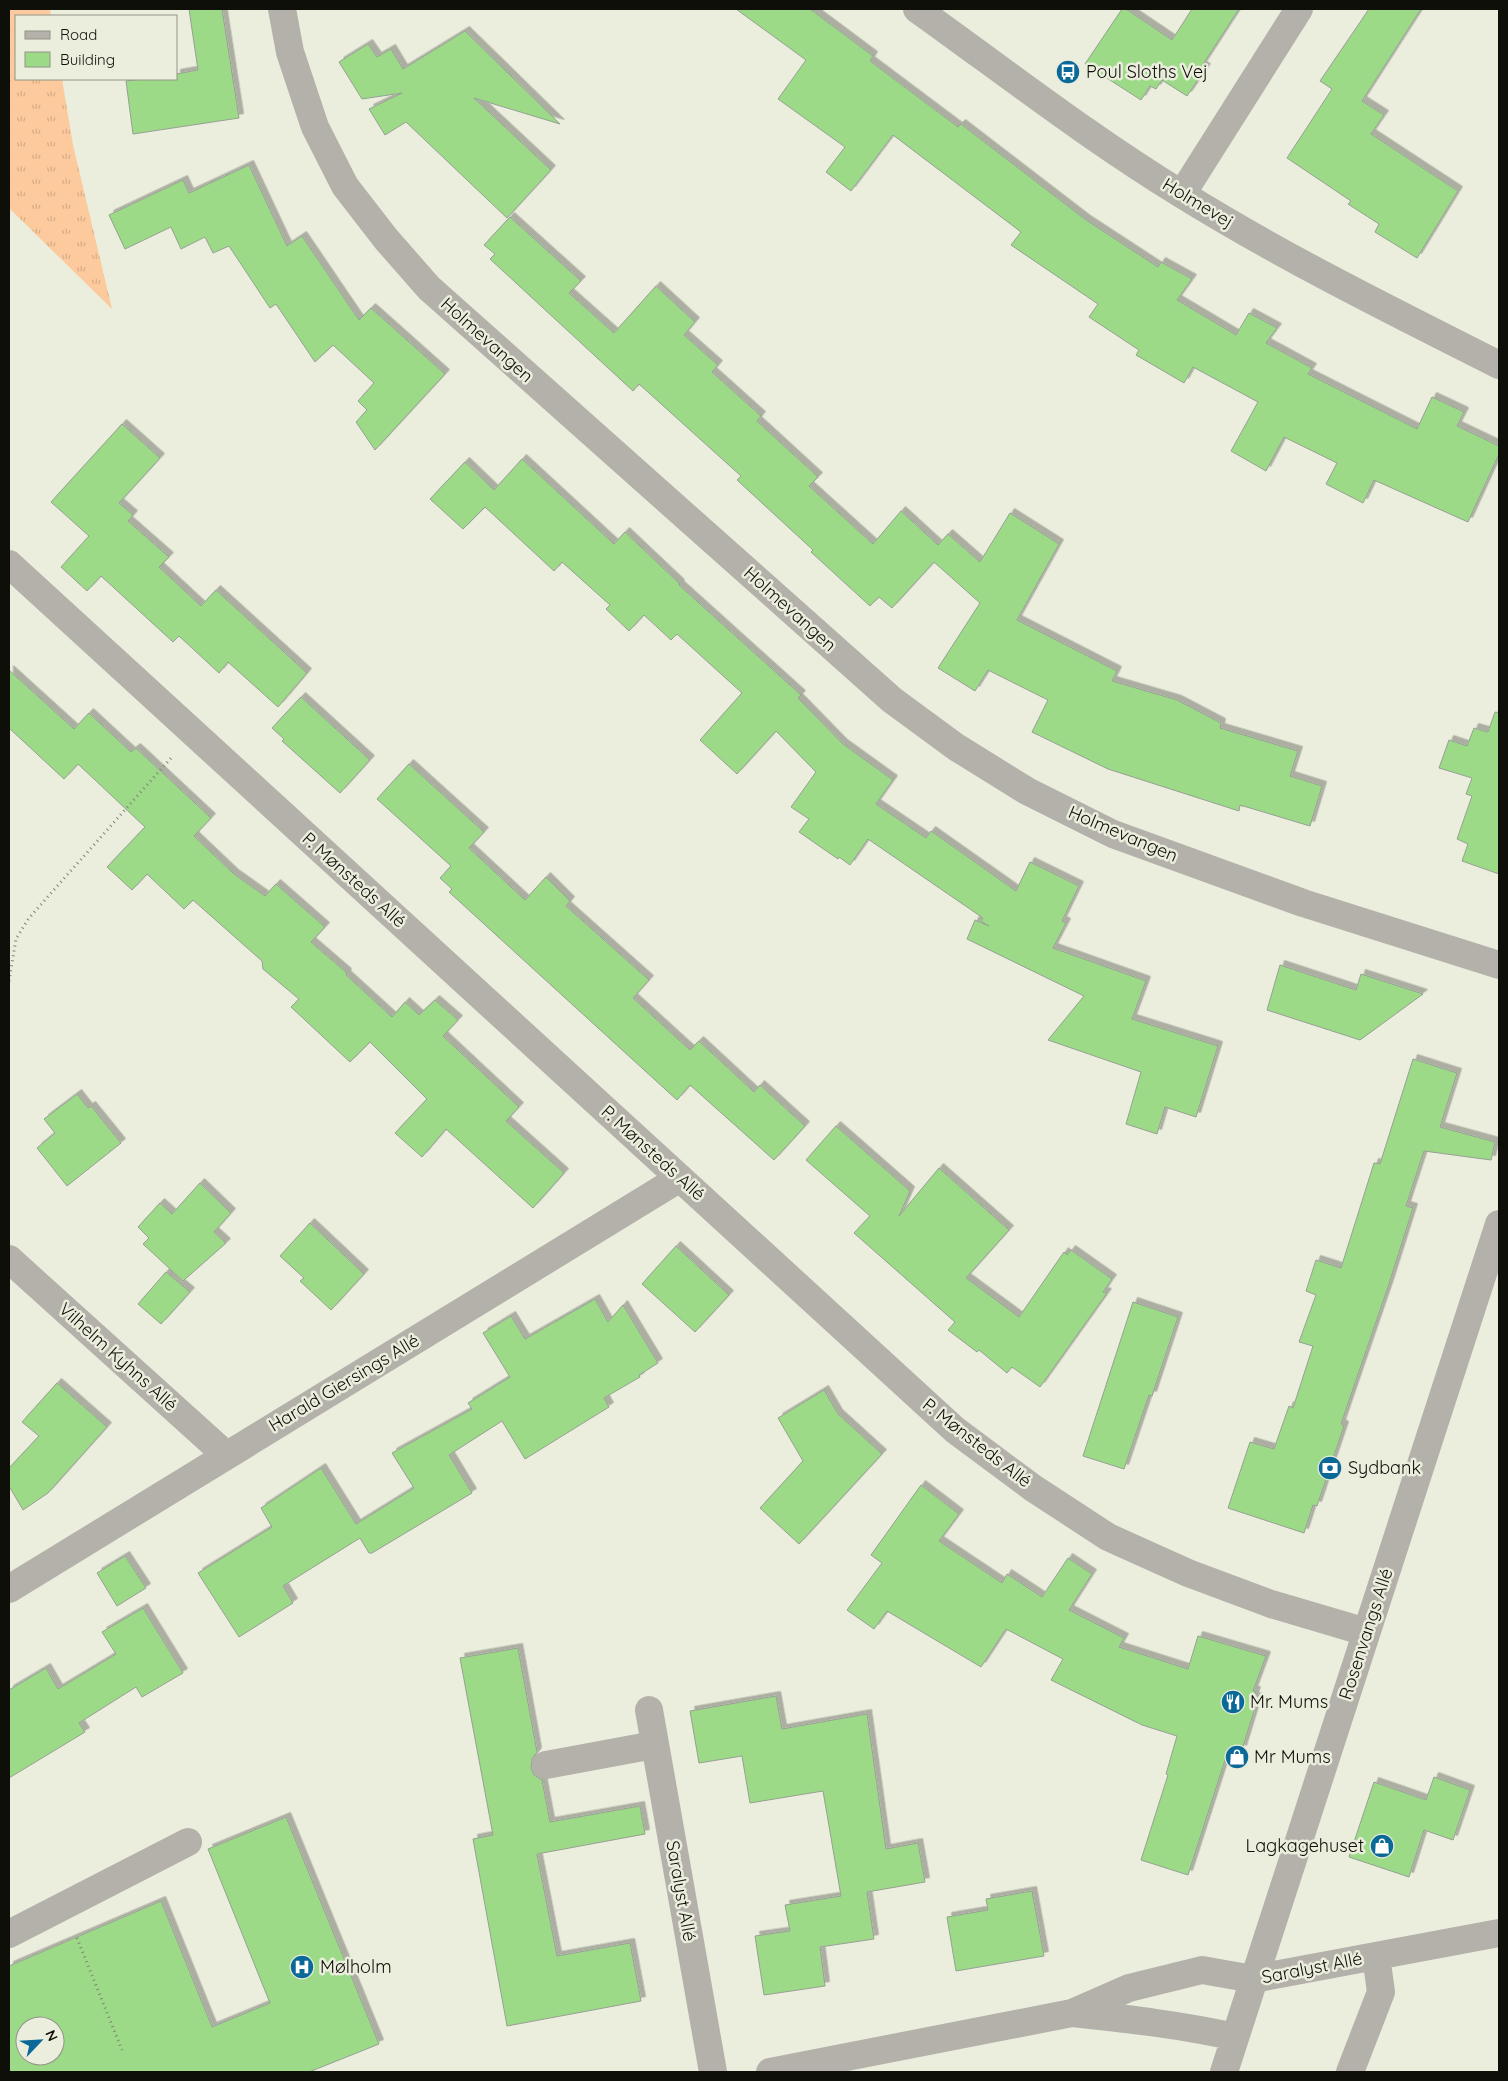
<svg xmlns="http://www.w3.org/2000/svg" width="1508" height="2081" viewBox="0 0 1508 2081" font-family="Quicksand,sans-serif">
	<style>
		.grass { fill: url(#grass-tufts) }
		.building { fill: #9cda88; stroke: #96a093; fill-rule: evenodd; filter: url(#shadow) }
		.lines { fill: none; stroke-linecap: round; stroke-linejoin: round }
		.path { stroke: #828478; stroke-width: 3; stroke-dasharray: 1 4; stroke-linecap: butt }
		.minor { stroke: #b3b1aa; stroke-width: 28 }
		.labels { text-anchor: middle; stroke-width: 5; stroke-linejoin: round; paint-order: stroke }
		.poi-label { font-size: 18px; fill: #0e0f09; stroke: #ebeddd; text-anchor: start }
		.street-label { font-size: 18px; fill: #0e0f09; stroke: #ebeddd }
	</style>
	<defs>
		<pattern id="grass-tufts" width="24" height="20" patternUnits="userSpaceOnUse" patternTransform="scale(1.25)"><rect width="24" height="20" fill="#fcca9d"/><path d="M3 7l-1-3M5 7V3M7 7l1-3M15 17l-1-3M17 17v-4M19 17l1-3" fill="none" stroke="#d7ac86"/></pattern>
		<filter id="shadow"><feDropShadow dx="4.5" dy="-4.5" stdDeviation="0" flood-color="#0004"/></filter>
	</defs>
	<rect width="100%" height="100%" fill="#ebeddd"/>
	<!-- grass -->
	<path class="grass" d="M 9,9 L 50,9 L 51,16 L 16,16 L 16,79 L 62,79 L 73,145 L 112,309 L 9,208 Z"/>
	<!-- building -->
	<path class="building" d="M 189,9 L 222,9 L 239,118 L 133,134 L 126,81 L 142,79 L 176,79 L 176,74 L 198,70 Z
		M 736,9 L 810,9 L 873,56 L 870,61 L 958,127 L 961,124 L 1086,220 L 1158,267 L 1161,262 L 1192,279 L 1177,300 L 1236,335 L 1249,313 L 1277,328 L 1266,343 L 1312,368 L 1308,374 L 1417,429 L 1432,397 L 1464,412 L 1457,426 L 1499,446 L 1499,454 L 1468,522 L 1374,480 L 1363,503 L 1326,484 L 1337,463 L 1284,437 L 1266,471 L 1231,451 L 1258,402 L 1193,367 L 1184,383 L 1136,355 L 1139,350 L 1089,317 L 1098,304 L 1011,245 L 1021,232 L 893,135 L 851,191 L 826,172 L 845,147 L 778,99 L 806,60 Z
		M 1122,9 L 1126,9 L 1172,40 L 1192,9 L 1239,9 L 1202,66 L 1206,68 L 1187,96 L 1162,80 L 1156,89 L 1150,86 L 1141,100 L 1085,64 Z
		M 1369,9 L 1421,9 L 1362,101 L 1384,115 L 1371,134 L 1458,191 L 1417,258 L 1375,232 L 1379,224 L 1348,204 L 1351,201 L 1287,158 L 1332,89 L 1320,81 Z
		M 465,31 L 560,124 L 474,98 L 551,170 L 507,218 L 406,122 L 385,135 L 369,109 L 402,93 L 362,99 L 339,62 L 368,44 L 377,57 L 391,49 L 403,69 Z
		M 249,165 L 287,246 L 302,236 L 359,320 L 371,308 L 445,374 L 375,450 L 356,422 L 367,410 L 358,401 L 374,383 L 333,345 L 315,362 L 276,304 L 270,308 L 229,246 L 213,253 L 205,237 L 181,249 L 171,227 L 125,249 L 109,215 L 183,180 L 189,193 Z
		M 510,217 L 581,281 L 569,293 L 614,333 L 656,286 L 695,322 L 684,335 L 718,365 L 712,372 L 761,416 L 757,421 L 818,477 L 809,486 L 873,544 L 901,511 L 938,545 L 948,534 L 980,562 L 1010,513 L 1059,544 L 1017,620 L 1117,671 L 1112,681 L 1177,700 L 1221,723 L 1220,728 L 1298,751 L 1290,776 L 1322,786 L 1310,826 L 1240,805 L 1239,811 L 1108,769 L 1032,732 L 1048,700 L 988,670 L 975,691 L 938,668 L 980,603 L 934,562 L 892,608 L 879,597 L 870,606 L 811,552 L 813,550 L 737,480 L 741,476 L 639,384 L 633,391 L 490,259 L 495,254 L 484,245 Z
		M 122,424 L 160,458 L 119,503 L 133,515 L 128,521 L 169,557 L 159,567 L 201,606 L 216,590 L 307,673 L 278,707 L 228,662 L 219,673 L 179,636 L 173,642 L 101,576 L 87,591 L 61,567 L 89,536 L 51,502 Z
		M 522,459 L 614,544 L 625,532 L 680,584 L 679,585 L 801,695 L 798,698 L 843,744 L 893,780 L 876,804 L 926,838 L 931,831 L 1016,891 L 1030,862 L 1079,886 L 1062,921 L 1066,923 L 1053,948 L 1146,981 L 1132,1019 L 1218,1046 L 1196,1117 L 1165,1107 L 1157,1134 L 1126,1124 L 1141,1072 L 1048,1040 L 1084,996 L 967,939 L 975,920 L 989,926 L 981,921 L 983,918 L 868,839 L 850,865 L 839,857 L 838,859 L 799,832 L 809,819 L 791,807 L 816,772 L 776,731 L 737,774 L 700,740 L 742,693 L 677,634 L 671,640 L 644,615 L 629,631 L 606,609 L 610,605 L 562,562 L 554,571 L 485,507 L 463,529 L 430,499 L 465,462 L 494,490 Z
		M 9,670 L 74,729 L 89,713 L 131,752 L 136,748 L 211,818 L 194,836 L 234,874 L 265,896 L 276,884 L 325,927 L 311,942 L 347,973 L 346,975 L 392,1017 L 405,1002 L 419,1015 L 435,1000 L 458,1020 L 443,1036 L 519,1107 L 506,1121 L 564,1173 L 533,1208 L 446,1129 L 422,1157 L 395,1133 L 427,1099 L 370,1042 L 350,1062 L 291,1007 L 299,999 L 263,969 L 262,961 L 193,900 L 184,909 L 147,874 L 132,890 L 107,867 L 145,827 L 78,764 L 64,779 L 9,728 Z
		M 301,697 L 370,760 L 340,793 L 282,741 L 284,739 L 272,728 Z
		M 1495,712 L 1499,713 L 1499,874 L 1462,861 L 1468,844 L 1457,839 L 1472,796 L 1466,794 L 1472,778 L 1439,768 L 1449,740 L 1467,746 L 1474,728 L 1488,732 Z
		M 409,764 L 484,832 L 469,848 L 525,900 L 546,877 L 570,901 L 566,906 L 649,980 L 633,998 L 690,1050 L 699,1041 L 754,1092 L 760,1085 L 805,1126 L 774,1160 L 690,1085 L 677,1100 L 449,892 L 452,889 L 440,878 L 451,866 L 377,799 Z
		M 1280,965 L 1356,990 L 1361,974 L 1423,994 L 1360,1040 L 1267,1010 Z
		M 1413,1059 L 1457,1073 L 1440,1127 L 1495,1142 L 1491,1160 L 1424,1151 L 1406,1206 L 1413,1208 L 1389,1284 L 1341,1424 L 1344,1426 L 1317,1506 L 1313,1505 L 1304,1533 L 1228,1508 L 1250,1442 L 1274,1449 L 1289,1406 L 1293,1408 L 1313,1346 L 1299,1342 L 1316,1295 L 1306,1291 L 1316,1260 L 1341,1268 L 1374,1163 L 1380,1164 Z
		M 77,1094 L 88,1108 L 91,1106 L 121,1143 L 67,1186 L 37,1148 L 55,1133 L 44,1119 Z
		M 836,1126 L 910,1191 L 899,1216 L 939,1168 L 1009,1230 L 966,1278 L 1019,1317 L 1064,1252 L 1067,1255 L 1071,1250 L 1112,1279 L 1103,1292 L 1107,1293 L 1040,1387 L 1012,1367 L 1007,1373 L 979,1350 L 977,1352 L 948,1330 L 955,1322 L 854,1233 L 870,1216 L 806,1160 Z
		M 200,1183 L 231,1213 L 214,1232 L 226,1243 L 183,1281 L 143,1244 L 149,1238 L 138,1227 L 160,1203 L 172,1214 Z
		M 310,1223 L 364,1274 L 331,1310 L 300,1281 L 304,1278 L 280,1256 Z
		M 676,1246 L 729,1295 L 695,1332 L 642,1284 Z
		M 166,1272 L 190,1292 L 161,1324 L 138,1304 Z
		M 595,1299 L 608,1322 L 623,1305 L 658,1363 L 639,1375 L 640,1377 L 604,1398 L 609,1407 L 525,1459 L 502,1421 L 449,1455 L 472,1493 L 372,1553 L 369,1553 L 360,1538 L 283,1586 L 293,1603 L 239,1637 L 198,1573 L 272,1527 L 261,1508 L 321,1468 L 356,1524 L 414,1488 L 392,1453 L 472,1409 L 468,1403 L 510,1377 L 483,1333 L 511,1316 L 525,1339 Z
		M 1133,1302 L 1178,1317 L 1152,1396 L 1149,1395 L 1124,1469 L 1083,1456 Z
		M 57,1383 L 107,1427 L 48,1493 L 23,1510 L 9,1486 L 9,1468 L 39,1436 L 22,1422 Z
		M 824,1390 L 838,1414 L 882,1454 L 799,1544 L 760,1508 L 803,1461 L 778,1418 Z
		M 921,1485 L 959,1514 L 939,1541 L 1002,1583 L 1007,1574 L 1042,1597 L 1068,1558 L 1092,1574 L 1069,1610 L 1124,1638 L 1119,1647 L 1188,1669 L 1198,1636 L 1266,1656 L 1253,1691 L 1256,1691 L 1254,1697 L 1258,1698 L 1242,1750 L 1237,1748 L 1235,1753 L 1228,1751 L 1188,1875 L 1141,1860 L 1168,1775 L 1166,1774 L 1177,1736 L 1142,1725 L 1051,1680 L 1063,1659 L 1006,1629 L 981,1667 L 887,1611 L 874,1629 L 847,1610 L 882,1563 L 871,1555 Z
		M 125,1556 L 146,1588 L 117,1606 L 97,1573 Z
		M 143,1608 L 183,1673 L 142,1697 L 136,1687 L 79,1723 L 85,1732 L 9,1778 L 9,1690 L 46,1668 L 58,1689 L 116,1654 L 102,1632 Z
		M 518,1648 L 537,1752 L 532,1759 L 531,1768 L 534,1775 L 542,1780 L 550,1822 L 640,1806 L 645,1834 L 537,1854 L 557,1956 L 630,1943 L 641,2001 L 507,2026 L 473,1839 L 493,1835 L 460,1658 Z
		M 776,1696 L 782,1729 L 867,1714 L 886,1849 L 918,1843 L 925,1882 L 867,1892 L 874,1939 L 820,1947 L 825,1986 L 764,1995 L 755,1936 L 790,1931 L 785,1905 L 841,1896 L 823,1791 L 750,1803 L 742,1756 L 699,1763 L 690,1711 Z
		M 1434,1777 L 1470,1790 L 1453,1840 L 1424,1830 L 1409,1877 L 1349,1857 L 1374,1782 L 1426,1800 Z
		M 286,1817 L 379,2044 L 309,2072 L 9,2072 L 9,1966 L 161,1901 L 212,2027 L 270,2003 L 208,1849 ZM 25,2026 L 55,2026 L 55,2056 L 25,2056 Z
		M 1032,1891 L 1044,1956 L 956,1971 L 947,1917 L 988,1910 L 986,1899 Z"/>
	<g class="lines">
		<!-- path -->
		<path class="path" d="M 9,981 L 16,939 L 29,918 L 171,758
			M 77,1938 L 122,2050"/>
		<!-- minor -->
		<path class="minor" d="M 282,9 L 290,52 L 315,127 L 345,186 L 386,239 L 429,288 L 892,700 L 956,747 L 1027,791 L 1113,834 L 1303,903 L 1499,965
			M 917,9 C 1005,72 1091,139 1183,195 C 1285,258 1392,311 1499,365
			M 1182,194 L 1299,9
			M 9,564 L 955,1430 L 1033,1488 L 1108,1537 L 1188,1573 L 1271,1604 L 1366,1632
			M 9,1259 L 226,1455
			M 9,1589 L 680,1178
			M 649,1710 L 713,2072
			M 546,1765 L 654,1745
			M 9,1934 L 188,1842
			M 1073,2013 C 1128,2019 1182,2025 1235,2037
			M 770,2072 L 1072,2013 L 1129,1988 L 1202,1970 L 1253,1979 L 1499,1933
			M 1224,2072 L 1499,1224
			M 1350,2072 L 1381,1992 L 1376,1956"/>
	</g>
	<!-- icons -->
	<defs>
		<g id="bus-disc" transform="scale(1.25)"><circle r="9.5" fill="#0b6998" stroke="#ebeddd"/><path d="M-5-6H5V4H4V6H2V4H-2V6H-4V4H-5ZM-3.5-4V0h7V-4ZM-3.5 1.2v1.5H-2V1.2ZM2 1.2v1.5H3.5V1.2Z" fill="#fff"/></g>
		<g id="bank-disc" transform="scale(1.25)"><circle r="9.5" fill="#0b6998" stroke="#ebeddd"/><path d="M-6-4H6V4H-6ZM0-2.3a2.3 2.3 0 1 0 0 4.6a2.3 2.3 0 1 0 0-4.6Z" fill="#fff"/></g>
		<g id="restaurant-disc" transform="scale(1.25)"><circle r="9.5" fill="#0b6998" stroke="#ebeddd"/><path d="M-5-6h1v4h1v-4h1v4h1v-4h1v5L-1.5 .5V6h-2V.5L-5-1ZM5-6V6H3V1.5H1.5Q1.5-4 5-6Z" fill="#fff"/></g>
		<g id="shop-disc" transform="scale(1.25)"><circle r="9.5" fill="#0b6998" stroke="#ebeddd"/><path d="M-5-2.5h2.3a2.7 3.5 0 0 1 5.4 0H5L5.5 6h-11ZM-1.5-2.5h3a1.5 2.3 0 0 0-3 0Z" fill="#fff"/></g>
		<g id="hospital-disc" transform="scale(1.25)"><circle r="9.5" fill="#0b6998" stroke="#ebeddd"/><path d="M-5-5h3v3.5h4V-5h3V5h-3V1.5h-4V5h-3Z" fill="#fff"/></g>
	</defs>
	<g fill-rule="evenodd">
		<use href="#bus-disc" x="1068" y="72"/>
		<use href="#bank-disc" x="1330" y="1468"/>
		<use href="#restaurant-disc" x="1233" y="1702"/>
		<use href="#shop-disc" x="1237" y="1757"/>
		<use href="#shop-disc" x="1382" y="1846"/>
		<use href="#hospital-disc" x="302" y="1967"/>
	</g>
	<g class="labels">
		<!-- poi labels -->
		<g class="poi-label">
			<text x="1086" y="78">Poul Sloths Vej</text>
			<text x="1348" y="1474">Sydbank</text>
			<text x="1250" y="1708">Mr. Mums</text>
			<text x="1254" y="1763">Mr Mums</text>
			<text x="1364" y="1852" text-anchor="end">Lagkagehuset</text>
			<text x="320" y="1973">Mølholm</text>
		</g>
		<!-- street labels -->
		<g class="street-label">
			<text transform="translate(1198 203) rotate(31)" y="6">Holmevej</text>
			<text transform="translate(487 340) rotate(42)" y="6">Holmevangen</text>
			<text transform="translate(790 609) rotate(42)" y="6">Holmevangen</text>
			<text transform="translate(1123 834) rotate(23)" y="6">Holmevangen</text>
			<text transform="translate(354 880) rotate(42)" y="6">P. Mønsteds Allé</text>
			<text transform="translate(653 1153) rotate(42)" y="6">P. Mønsteds Allé</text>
			<text transform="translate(118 1357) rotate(42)" y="6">Vilhelm Kyhns Allé</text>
			<text transform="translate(344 1383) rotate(-31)" y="6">Harald Giersings Allé</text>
			<text transform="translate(977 1443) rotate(38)" y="6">P. Mønsteds Allé</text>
			<text transform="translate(1366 1634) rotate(-72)" y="6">Rosenvangs Allé</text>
			<text transform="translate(681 1891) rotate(80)" y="6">Saralyst Allé</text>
			<text transform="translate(1312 1968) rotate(-11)" y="6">Saralyst Allé</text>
		</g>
	</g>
	<!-- border -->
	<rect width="1508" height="2081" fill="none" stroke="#0e0f09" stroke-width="20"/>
	<!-- legend -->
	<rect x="15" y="15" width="162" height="65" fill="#ebeddd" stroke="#939488"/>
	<rect x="25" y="31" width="25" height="8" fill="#b3b1aa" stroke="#939488"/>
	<text x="60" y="40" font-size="15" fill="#0e0f09">Road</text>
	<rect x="25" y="52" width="25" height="15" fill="#9cda88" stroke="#939488"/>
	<text x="60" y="65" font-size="15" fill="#0e0f09">Building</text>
	<!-- north arrow -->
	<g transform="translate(40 2041) rotate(65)"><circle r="24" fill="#ebeddd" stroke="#939488"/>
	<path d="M0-4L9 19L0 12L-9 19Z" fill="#0b6998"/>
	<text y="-8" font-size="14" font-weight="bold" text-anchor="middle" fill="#0e0f09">N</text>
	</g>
</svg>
